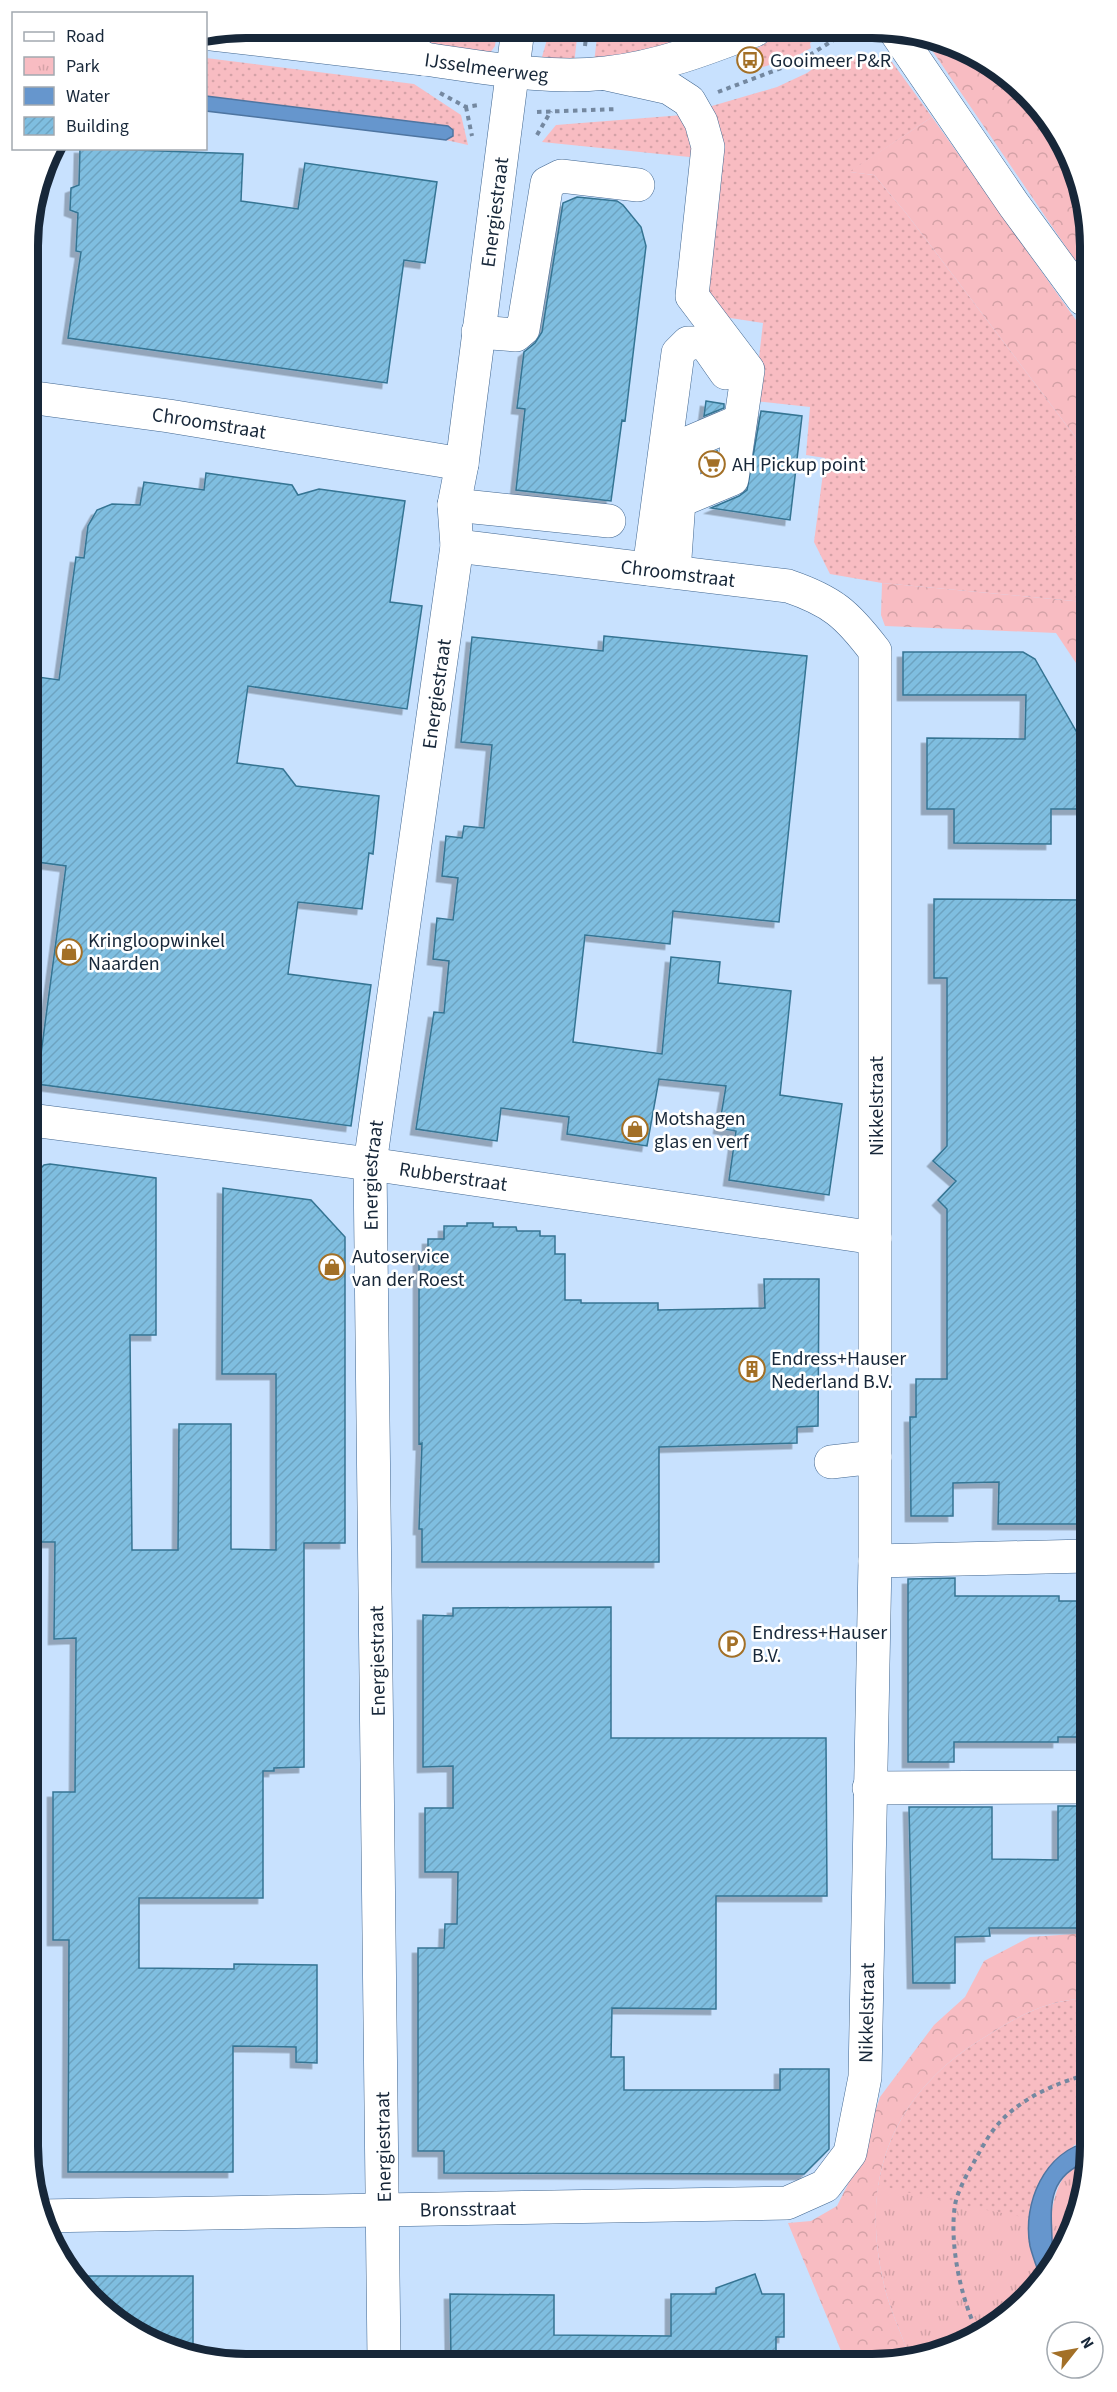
<svg xmlns="http://www.w3.org/2000/svg" width="1117" height="2392" viewBox="0 0 1117 2392" font-family="'Source Sans 3',sans-serif">
	<style>
		.grass { fill: url(#grass-dots) }
		.forest { fill: url(#forest-crowns) }
		.park { fill: url(#park-tufts) }
		.water { fill: #6696cd; stroke: #4e75a1; stroke-width: 1.5 }
		.building { fill: url(#building-hatch); stroke: #357493; stroke-width: 1.5; filter: url(#shadow) }
		.lines { fill: none; stroke-linecap: round; stroke-linejoin: round }
		.minor-casing { stroke: #406690; stroke-width: 34 }
		.major-casing { stroke: #406690; stroke-width: 34 }
		.highway-casing { stroke: #406690; stroke-width: 34 }
		.path { stroke: #7488a0; stroke-width: 4; stroke-dasharray: 4.5 4.5; stroke-linecap: butt }
		.minor { stroke: #fff; stroke-width: 33 }
		.major { stroke: #fff; stroke-width: 33 }
		.highway { stroke: #fff; stroke-width: 33 }
		.labels { text-anchor: middle; stroke-width: 5; stroke-linejoin: round; paint-order: stroke }
		.poi-label { font-size: 20px; fill: #172739; stroke: #fff; text-anchor: start }
		.street-label { font-size: 20px; fill: #172739; stroke: #fff }
		.rim { fill: none; stroke: #172739; stroke-width: 8 }
	</style>
	<defs>
		<pattern id="grass-dots" width="8" height="8" patternUnits="userSpaceOnUse" patternTransform="scale(1.5)"><rect width="8" height="8" fill="#f8bcc2"/><path d="M2 2h.1M6 6h.1" fill="none" stroke="#d4a2a7" stroke-width="1.8" stroke-linecap="round"/></pattern>
		<pattern id="forest-crowns" width="20" height="18" patternUnits="userSpaceOnUse" patternTransform="scale(1.5)"><rect width="20" height="18" fill="#f8bcc2"/><path d="M2 6a3 3 0 1 1 6 0M12 15a3 3 0 1 1 6 0" fill="none" stroke="#d4a2a7"/></pattern>
		<pattern id="park-tufts" width="24" height="20" patternUnits="userSpaceOnUse" patternTransform="scale(1.5)"><rect width="24" height="20" fill="#f8bcc2"/><path d="M3 7l-1-3M5 7V3M7 7l1-3M15 17l-1-3M17 17v-4M19 17l1-3" fill="none" stroke="#d4a2a7"/></pattern>
		<pattern id="building-hatch" width="6" height="6" patternUnits="userSpaceOnUse" patternTransform="scale(1.5)"><rect width="6" height="6" fill="#7fbee0"/><path d="M-1 1l2-2M0 6l6-6M5 7l2-2" fill="none" stroke="#6da3c1"/></pattern>
		<filter id="shadow"><feDropShadow dx="-5.5" dy="5.5" stdDeviation="0" flood-color="#0004"/></filter>
	</defs>
	<rect width="100%" height="100%" fill="#c8e1fe"/>
	<!-- grass -->
	<path class="grass" d="M 245,27 L 385,28 L 397,46 Z
		M 410,28 L 494,29 L 497,32 L 495,46 L 487,57 L 430,48 Z
		M 660,30 L 730,30 L 594,63 L 597,37 Z
		M 787,30 L 831,31 L 810,43 L 811,48 L 793,58 L 756,69 L 751,52 Z
		M 548,36 L 577,38 L 574,64 L 545,62 L 542,57 Z
		M 848,55 L 892,62 L 932,117 L 850,172 L 874,175 L 906,213 L 1083,447 L 1084,602 L 882,583 L 830,574 L 814,542 L 825,458 L 806,455 L 810,407 L 754,401 L 763,323 L 724,317 L 703,291 L 705,108 L 777,87 L 807,73 L 829,57 Z
		M 206,58 L 414,84 L 461,115 L 468,145 L 446,140 L 453,136 L 448,126 L 206,96 Z
		M 683,115 L 699,158 L 542,142 L 556,125 Z
		M 1089,1998 L 1089,2142 L 1074,2145 L 992,2328 L 928,2357 L 910,2358 C 901,2332 888,2306 883,2280 C 860,2179 892,2095 980,2040 C 1017,2017 1044,2000 1089,1998 Z"/>
	<!-- forest -->
	<path class="forest" d="M 926,35 L 968,50 L 1016,82 L 1053,125 L 1082,189 L 1083,272 L 923,37 Z
		M 932,117 L 1083,330 L 1083,447 L 906,213 L 874,175 L 849,172 Z
		M 882,583 L 1084,602 L 1084,675 L 1056,633 L 885,626 L 881,615 Z
		M 1089,1933 L 1089,1998 C 1044,2000 1017,2017 980,2040 C 892,2095 860,2179 883,2280 C 888,2306 901,2332 910,2358 L 844,2358 L 788,2223 L 811,2221 L 837,2206 L 858,2164 L 880,2097 L 934,2025 L 965,1997 L 984,1961 L 1030,1937 Z"/>
	<!-- park -->
	<path class="park" d="M 1089,2161 C 1084,2183 1081,2206 1074,2228 C 1055,2286 971,2357 910,2358 C 889,2298 871,2249 878,2185 L 955,2204 L 1049,2222 C 1057,2192 1056,2172 1089,2161 Z"/>
	<!-- water -->
	<path class="water" d="M 206,96 L 448,126 L 453,130 L 453,136 L 446,140 L 206,111 Z
		M 1089,2142 L 1089,2161 C 1022,2184 1071,2252 1042,2282 C 1038,2270 1033,2258 1030,2246 C 1022,2203 1045,2151 1089,2142 Z"/>
	<!-- building -->
	<path class="building" d="M 80,148 L 243,154 L 241,201 L 298,209 L 305,163 L 437,182 L 425,263 L 404,260 L 387,383 L 68,338 L 81,252 L 76,251 L 78,213 L 70,210 L 71,188 L 79,185 Z
		M 577,197 L 617,201 L 623,205 L 641,227 L 646,246 L 625,421 L 622,420 L 611,501 L 516,490 L 525,409 L 517,408 L 524,352 L 535,343 L 542,332 L 563,203 Z
		M 706,401 L 724,404 L 724,408 L 704,416 Z
		M 761,411 L 802,416 L 790,520 L 711,508 L 739,496 L 747,490 Z
		M 717,451 L 715,466 L 703,471 L 705,456 Z
		M 206,473 L 292,485 L 298,495 L 319,489 L 405,501 L 390,602 L 422,606 L 407,709 L 248,686 L 237,763 L 283,769 L 296,786 L 379,796 L 373,854 L 369,853 L 362,909 L 298,902 L 288,974 L 371,985 L 351,1126 L 37,1084 L 66,866 L 30,861 L 31,676 L 59,680 L 76,557 L 84,558 L 88,526 L 97,510 L 112,504 L 140,505 L 144,482 L 204,490 Z
		M 604,636 L 807,656 L 779,922 L 673,911 L 670,944 L 585,935 L 573,1042 L 662,1054 L 671,957 L 720,962 L 718,983 L 791,991 L 780,1095 L 842,1104 L 829,1195 L 729,1180 L 736,1131 L 719,1128 L 726,1086 L 659,1079 L 647,1146 L 567,1134 L 569,1117 L 501,1108 L 497,1141 L 416,1129 L 434,1012 L 444,1013 L 449,961 L 433,959 L 437,918 L 453,920 L 458,878 L 442,876 L 446,836 L 462,838 L 464,826 L 484,828 L 492,745 L 461,742 L 472,637 L 603,651 Z
		M 903,652 L 1023,652 L 1035,659 L 1084,745 L 1085,809 L 1051,809 L 1051,844 L 954,843 L 954,809 L 927,809 L 927,738 L 1025,739 L 1026,695 L 903,695 Z
		M 934,899 L 1085,900 L 1087,1524 L 998,1524 L 999,1482 L 953,1483 L 953,1516 L 911,1516 L 910,1417 L 916,1417 L 916,1379 L 947,1379 L 947,1209 L 938,1200 L 956,1181 L 933,1161 L 947,1146 L 947,978 L 934,978 Z
		M 50,1164 L 156,1178 L 156,1335 L 130,1335 L 132,1550 L 178,1550 L 179,1424 L 231,1424 L 231,1549 L 276,1550 L 276,1374 L 222,1374 L 223,1188 L 311,1200 L 345,1237 L 345,1543 L 304,1543 L 304,1767 L 274,1768 L 274,1771 L 263,1771 L 263,1898 L 139,1898 L 139,1968 L 234,1969 L 234,1964 L 317,1965 L 317,2063 L 296,2062 L 296,2047 L 233,2046 L 233,2172 L 68,2172 L 69,1940 L 53,1940 L 53,1792 L 75,1792 L 76,1638 L 54,1639 L 55,1542 L 32,1542 L 32,1351 L 38,1351 L 38,1171 L 44,1165 Z
		M 467,1223 L 493,1223 L 493,1227 L 516,1227 L 517,1231 L 540,1231 L 540,1236 L 555,1236 L 555,1254 L 565,1254 L 565,1300 L 581,1300 L 581,1303 L 658,1303 L 658,1310 L 765,1308 L 764,1279 L 819,1279 L 818,1426 L 797,1427 L 797,1443 L 659,1447 L 659,1562 L 422,1562 L 422,1529 L 419,1529 L 422,1443 L 419,1444 L 419,1255 L 428,1254 L 428,1239 L 444,1239 L 444,1226 L 467,1226 Z
		M 955,1578 L 955,1596 L 1059,1596 L 1059,1601 L 1088,1601 L 1088,1737 L 1058,1737 L 1058,1742 L 954,1742 L 954,1762 L 908,1762 L 908,1579 Z
		M 611,1607 L 611,1738 L 826,1738 L 827,1896 L 716,1896 L 716,2009 L 612,2008 L 611,2057 L 624,2057 L 624,2090 L 780,2090 L 780,2069 L 829,2069 L 829,2149 L 804,2174 L 444,2173 L 444,2151 L 418,2151 L 418,1948 L 444,1948 L 445,1924 L 457,1924 L 458,1872 L 425,1872 L 425,1808 L 453,1808 L 453,1766 L 423,1767 L 423,1615 L 453,1616 L 453,1608 Z
		M 1058,1806 L 1088,1806 L 1089,1928 L 989,1928 L 990,1936 L 955,1937 L 955,1983 L 913,1983 L 909,1807 L 992,1807 L 992,1859 L 1058,1860 Z
		M 755,2274 L 762,2294 L 784,2294 L 784,2337 L 776,2337 L 776,2358 L 451,2360 L 450,2294 L 554,2295 L 554,2335 L 671,2336 L 671,2294 L 716,2294 L 716,2288 Z
		M 73,2276 L 193,2276 L 193,2357 L 149,2343 L 101,2310 Z"/>
	<g class="lines">
		<!-- minor casing -->
		<g class="minor-casing">
			<g id="minor">
				<path d="M 212,34 L 424,59"/>
				<path d="M 606,74 L 669,88 L 689,101 L 701,122 L 708,147 L 692,296 L 748,370 L 732,479 L 679,501 L 674,572"/>
				<path d="M 478,332 L 516,335 L 523,329 L 547,183 L 561,176 L 638,185"/>
				<path id="s1" d="M 28,397 L 169,416 L 462,464"/>
				<path d="M 682,485 L 688,443 L 740,421"/>
				<path d="M 454,505 L 609,521"/>
				<path d="M 649,569 L 678,353 L 688,343 L 705,343 L 726,373"/>
				<path id="s2" d="M 31,1120 L 370,1164 L 875,1238"/>
				<path d="M 831,1462 L 875,1457"/>
				<path d="M 875,1561 L 1087,1556"/>
				<path d="M 869,1788 L 1088,1787"/>
				<path id="s3" d="M 40,2216 L 787,2203 L 825,2186 L 850,2153 L 865,2077 L 875,1561 L 875,651 C 847,614 832,601 788,586 L 457,546"/>
				<path id="s4" d="M 384,2360 L 370,1164 L 457,546 L 454,505 L 462,464 L 518,29"/>
			</g>
		</g>
		<!-- major casing -->
		<g class="major-casing">
			<g id="major">
				<path id="s5" d="M 424,59 C 483,67 546,80 606,73 C 659,67 706,49 755,30"/>
			</g>
		</g>
		<!-- highway casing -->
		<g class="highway-casing">
			<path id="highway" d="M 397,28 L 414,51 L 424,59
				M 895,31 L 1014,205 L 1083,299"/>
		</g>
		<!-- path -->
		<path class="path" d="M 585,46 L 587,29
			M 718,92 L 800,61 L 848,31
			M 440,93 L 466,107 L 479,105
			M 466,107 L 472,136
			M 537,112 L 617,109
			M 537,135 L 551,111
			M 979,2335 C 961,2301 949,2244 955,2205 C 957,2193 965,2178 971,2167 C 980,2152 988,2134 1001,2121 C 1023,2097 1059,2082 1089,2074"/>
		<!-- minor -->
		<use href="#minor" class="minor"/>
		<!-- major -->
		<use href="#major" class="major"/>
		<!-- highway -->
		<use href="#highway" class="highway"/>
	</g>
	<!-- icons -->
	<defs>
		<g id="bus-ring" transform="scale(1.35)"><circle r="9.5" fill="#fff" stroke="#a37027" stroke-width="1.5"/><path d="M-5-6H5V4H4V6H2V4H-2V6H-4V4H-5ZM-3.5-4V0h7V-4ZM-3.5 1.2v1.5H-2V1.2ZM2 1.2v1.5H3.5V1.2Z" fill="#a37027"/></g>
		<g id="supermarket-ring" transform="scale(1.35)"><circle r="9.5" fill="#fff" stroke="#a37027" stroke-width="1.5"/><path d="M-6-5.5h2.5l.6 2H6L4.5 2H-2.5L-4.4-4H-6ZM-1.5 3.2a1.3 1.3 0 1 0 .1 0ZM3 3.2a1.3 1.3 0 1 0 .1 0Z" fill="#a37027"/></g>
		<g id="shop-ring" transform="scale(1.35)"><circle r="9.5" fill="#fff" stroke="#a37027" stroke-width="1.5"/><path d="M-5-2.5h2.3a2.7 3.5 0 0 1 5.4 0H5L5.5 6h-11ZM-1.5-2.5h3a1.5 2.3 0 0 0-3 0Z" fill="#a37027"/></g>
		<g id="building-ring" transform="scale(1.35)"><circle r="9.5" fill="#fff" stroke="#a37027" stroke-width="1.5"/><path d="M-4-6H4V6H1V3H-1V6H-4ZM-2.5-4.3h1.7v1.8h-1.7ZM.8-4.3h1.7v1.8H.8ZM-2.5-1h1.7V.8h-1.7ZM.8-1h1.7V.8H.8Z" fill="#a37027"/></g>
		<g id="parking-ring" transform="scale(1.35)"><circle r="9.5" fill="#fff" stroke="#a37027" stroke-width="1.5"/><path d="M-3.5-5.5H1a3.5 3.5 0 0 1 0 7H-1V5.5H-3.5ZM-1-3.4V-.6H.8a1.4 1.4 0 0 0 0-2.8Z" fill="#a37027"/></g>
	</defs>
	<g fill-rule="evenodd">
		<use href="#bus-ring" x="750" y="60"/>
		<use href="#supermarket-ring" x="712" y="464"/>
		<use href="#shop-ring" x="69" y="952"/>
		<use href="#shop-ring" x="635" y="1129"/>
		<use href="#shop-ring" x="332" y="1267"/>
		<use href="#building-ring" x="752" y="1369"/>
		<use href="#parking-ring" x="732" y="1644"/>
	</g>
	<g class="labels">
		<!-- poi labels -->
		<g class="poi-label">
			<text x="770" y="67">Gooimeer P&amp;R</text>
			<text x="732" y="471">AH Pickup point</text>
			<text x="88" y="947">Kringloopwinkel<tspan x="88" dy="23">Naarden</tspan></text>
			<text x="654" y="1125">Motshagen<tspan x="654" dy="23">glas en verf</tspan></text>
			<text x="352" y="1263">Autoservice<tspan x="352" dy="23">van der Roest</tspan></text>
			<text x="771" y="1365">Endress+Hauser<tspan x="771" dy="23">Nederland B.V.</tspan></text>
			<text x="752" y="1639">Endress+Hauser<tspan x="752" dy="23">B.V.</tspan></text>
		</g>
		<!-- street labels -->
		<g class="street-label">
			<text dy="7" stroke="none"><textPath href="#s5" startOffset="63">IJsselmeerweg</textPath></text>
			<text dy="7" stroke="none"><textPath href="#s4" startOffset="2157">Energiestraat</textPath></text>
			<text dy="7" stroke="none"><textPath href="#s1" startOffset="183">Chroomstraat</textPath></text>
			<text transform="translate(678 573) rotate(7)" y="7">Chroomstraat</text>
			<text dy="7" stroke="none"><textPath href="#s4" startOffset="1671">Energiestraat</textPath></text>
			<text transform="translate(876 1106) rotate(-90)" y="7">Nikkelstraat</text>
			<text dy="7" stroke="none"><textPath href="#s4" startOffset="1185">Energiestraat</textPath></text>
			<text dy="7" stroke="none"><textPath href="#s2" startOffset="426">Rubberstraat</textPath></text>
			<text transform="translate(377 1661) rotate(-91)" y="7">Energiestraat</text>
			<text dy="7" stroke="none"><textPath href="#s3" startOffset="972">Nikkelstraat</textPath></text>
			<text transform="translate(383 2147) rotate(-91)" y="7">Energiestraat</text>
			<text dy="7" stroke="none"><textPath href="#s3" startOffset="428">Bronsstraat</textPath></text>
		</g>
	</g>
	<!-- crop -->
	<path d="M0 0H1117V2392H0ZM246 38H872A208 208 0 0 1 1080 246V2146A208 208 0 0 1 872 2354H246A208 208 0 0 1 38 2146V246A208 208 0 0 1 246 38Z" fill="#fff" fill-rule="evenodd"/>
	<path class="rim" d="M246 38H872A208 208 0 0 1 1080 246V2146A208 208 0 0 1 872 2354H246A208 208 0 0 1 38 2146V246A208 208 0 0 1 246 38Z"/>
	<!-- legend -->
	<rect x="12" y="12" width="195" height="138" fill="#ffffff" stroke="#a2a9b0" stroke-width="1.5"/>
	<rect x="24" y="32" width="30" height="9" fill="#ffffff" stroke="#a2a9b0" stroke-width="1.5"/>
	<text x="66" y="42" font-size="18" fill="#172739">Road</text>
	<rect x="24" y="57" width="30" height="18" fill="url(#park-tufts)" stroke="#a2a9b0" stroke-width="1.5"/>
	<text x="66" y="72" font-size="18" fill="#172739">Park</text>
	<rect x="24" y="87" width="30" height="18" fill="#6696cd" stroke="#a2a9b0" stroke-width="1.5"/>
	<text x="66" y="102" font-size="18" fill="#172739">Water</text>
	<rect x="24" y="117" width="30" height="18" fill="url(#building-hatch)" stroke="#a2a9b0" stroke-width="1.5"/>
	<text x="66" y="132" font-size="18" fill="#172739">Building</text>
	<!-- north arrow -->
	<g transform="translate(1075 2350) rotate(59)"><circle r="28" fill="#ffffff" stroke="#a2a9b0" stroke-width="1.5"/>
	<path d="M0-4.5L10 22L0 15L-10 22Z" fill="#a37027"/>
	<text y="-9" font-size="16" font-weight="bold" text-anchor="middle" fill="#172739">N</text>
	</g>
</svg>
